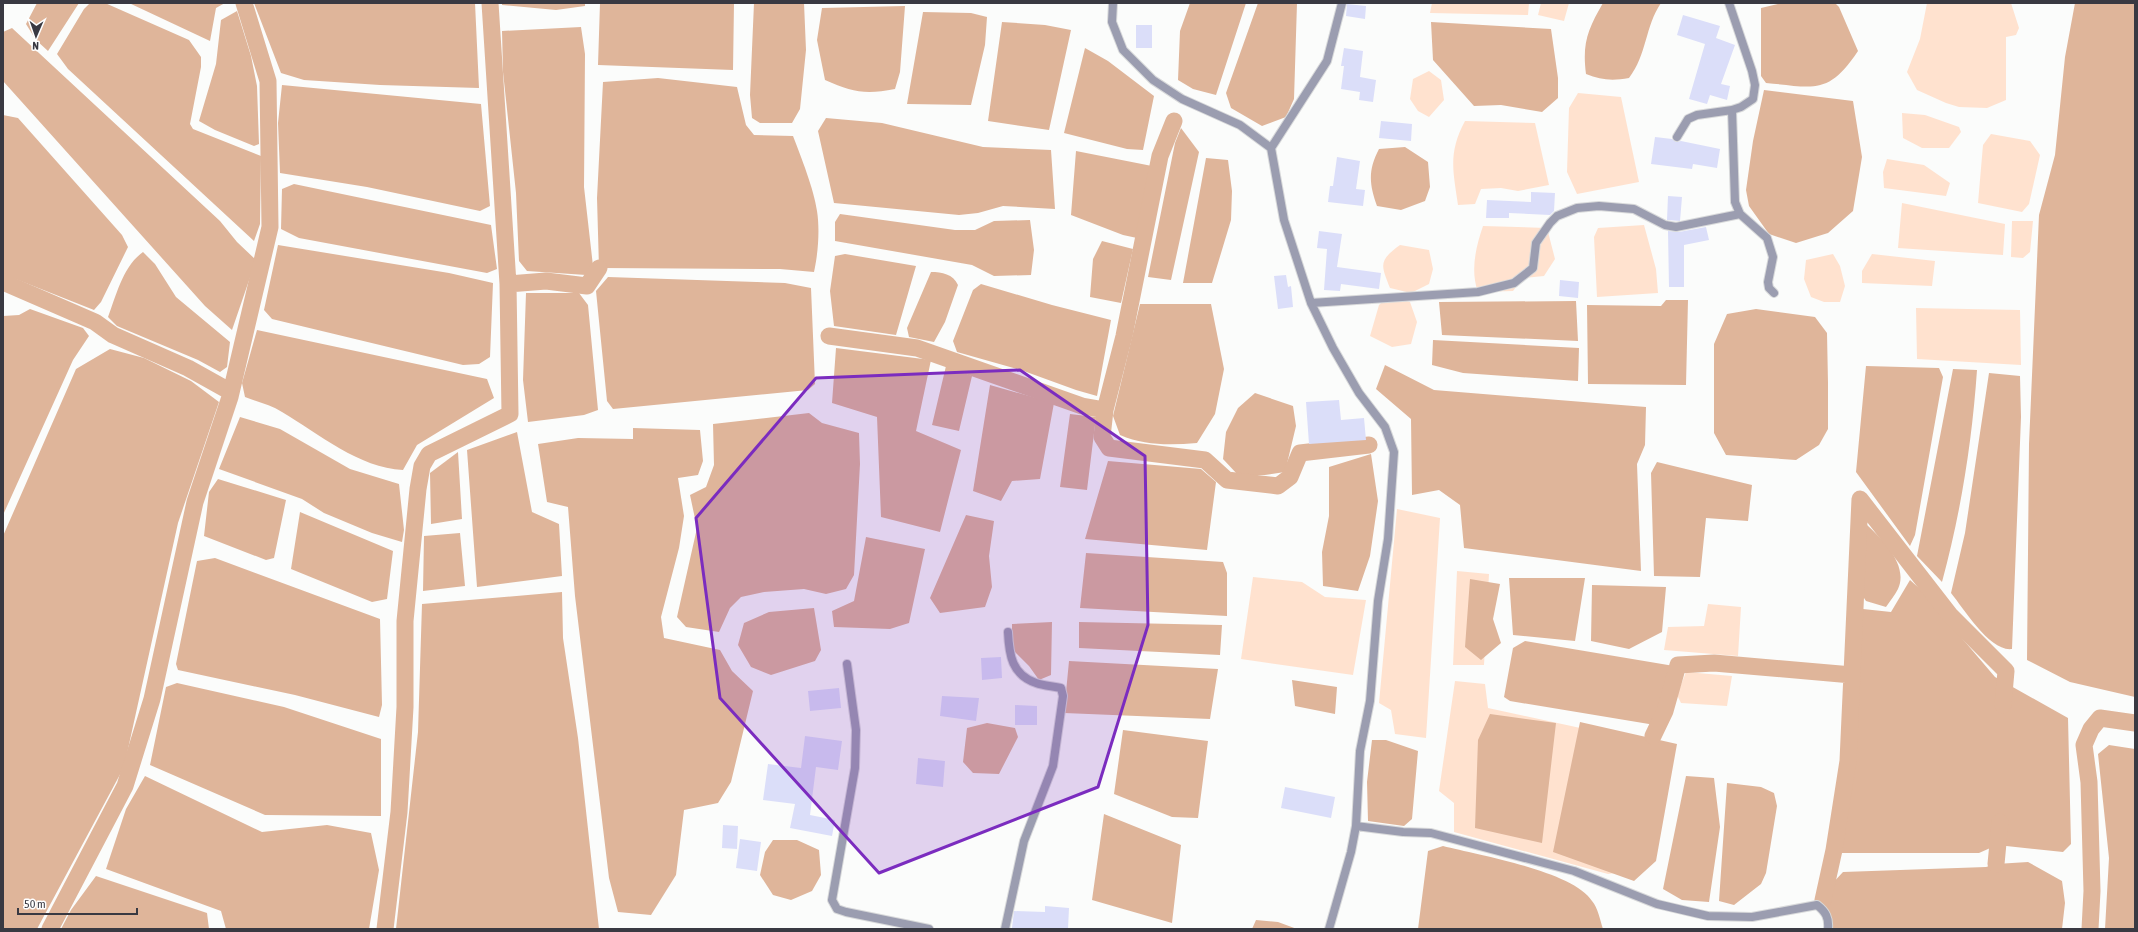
<svg xmlns="http://www.w3.org/2000/svg" width="2138" height="932" viewBox="0 0 2138 932" font-family="'Asap Condensed',sans-serif">
	<style>
		.green { fill: #ffe2cf }
		.water { fill: #dfb59a }
		.lines { fill: none; stroke-linecap: round; stroke-linejoin: round }
		.canal { stroke: #dfb59a; stroke-width: 17 }
		.building { fill: #dbdef9 }
		.minor-casing { stroke: #d8d9da; stroke-width: 10 }
		.minor { stroke: #9b9db0; stroke-width: 8 }
		.marked { fill: #7b2cbf; fill-opacity: 0.2; stroke: #7b2cbf; stroke-width: 3; stroke-linejoin: round }
	</style>
	<rect width="100%" height="100%" fill="#fbfcfb"/>
	<!-- green -->
	<path class="green" d="M 1432,3 L 1529,3 L 1528,15 L 1430,13 Z
		M 1541,3 L 1569,3 L 1564,21 L 1538,15 Z
		M 1927,3 L 2011,3 L 2019,28 L 2016,35 L 2006,37 L 2006,100 L 1987,108 L 1959,107 L 1946,103 L 1917,90 L 1907,72 L 1920,39 Z
		M 1429,71 L 1441,80 L 1444,100 L 1429,117 L 1418,111 L 1410,99 L 1413,79 Z
		M 1578,93 L 1621,97 L 1639,182 L 1577,194 L 1567,172 L 1569,108 Z
		M 1902,113 L 1925,115 L 1959,127 L 1961,132 L 1949,148 L 1922,148 L 1903,138 Z
		M 1465,121 L 1535,123 L 1549,185 L 1518,191 L 1501,188 L 1481,189 L 1475,204 L 1458,205 C 1453,170 1448,153 1465,121 Z
		M 1991,134 L 2030,141 L 2040,155 L 2029,204 L 2022,212 L 1978,203 L 1983,145 Z
		M 1887,159 L 1924,165 L 1950,183 L 1946,196 L 1884,188 L 1883,172 Z
		M 1902,203 L 2005,224 L 2003,255 L 1898,248 Z
		M 2012,221 L 2033,221 L 2030,252 L 2023,258 L 2011,257 Z
		M 1644,225 L 1656,269 L 1658,293 L 1597,297 L 1594,237 L 1598,228 Z
		M 1483,226 L 1547,228 L 1555,259 L 1544,276 L 1523,278 L 1513,291 L 1478,292 C 1470,270 1476,247 1483,226 Z
		M 1400,245 L 1429,250 L 1433,269 L 1429,284 L 1411,293 L 1390,288 C 1381,265 1378,261 1400,245 Z
		M 1833,254 L 1840,266 L 1845,286 L 1840,302 L 1824,302 L 1811,297 L 1804,279 L 1806,260 Z
		M 1872,254 L 1935,261 L 1932,286 L 1862,283 L 1862,271 Z
		M 1388,296 L 1410,302 L 1417,322 L 1411,344 L 1392,347 L 1370,336 L 1379,305 Z
		M 1916,308 L 2020,310 L 2021,365 L 1917,359 Z
		M 1397,509 L 1440,518 L 1426,738 L 1395,734 L 1391,710 L 1379,703 Z
		M 1457,571 L 1489,574 L 1484,665 L 1453,665 Z
		M 1253,577 L 1302,582 L 1325,597 L 1366,600 L 1353,675 L 1241,659 Z
		M 1708,604 L 1741,607 L 1738,656 L 1664,650 L 1668,627 L 1704,626 Z
		M 1686,672 L 1732,676 L 1727,706 L 1681,703 L 1677,695 Z
		M 1455,681 L 1485,684 L 1488,708 L 1608,734 L 1637,870 L 1608,874 L 1454,832 L 1454,803 L 1439,791 Z"/>
	<!-- water -->
	<path class="water" d="M 37,3 L 79,3 L 48,51 L 36,40 L 26,24 Z
		M 90,3 L 105,3 L 189,40 L 201,57 L 201,67 L 190,124 L 193,129 L 261,156 L 260,224 L 254,241 L 68,69 L 57,54 L 84,9 Z
		M 129,3 L 225,3 L 216,8 L 210,41 Z
		M 254,3 L 475,3 L 479,88 L 380,85 L 304,80 L 281,73 Z
		M 502,3 L 585,3 L 585,6 L 556,10 L 502,5 Z
		M 600,3 L 734,3 L 733,70 L 598,65 Z
		M 754,3 L 804,3 L 806,50 L 800,109 L 792,123 L 760,123 L 752,118 L 750,95 Z
		M 1190,3 L 1246,3 L 1216,95 L 1193,89 L 1178,80 L 1180,31 Z
		M 1258,3 L 1297,3 L 1294,99 L 1286,117 L 1262,126 L 1231,108 L 1226,93 Z
		M 1603,3 L 1661,3 C 1645,26 1647,55 1629,78 C 1612,81 1601,80 1586,74 C 1582,43 1588,29 1603,3 Z
		M 1782,3 L 1835,3 L 1839,7 L 1858,51 C 1828,96 1814,87 1766,83 L 1761,76 L 1761,8 Z
		M 2075,3 L 2135,3 L 2135,697 L 2070,682 L 2027,660 L 2029,444 L 2039,215 L 2055,155 L 2065,57 Z
		M 905,6 L 900,72 L 895,89 C 865,95 852,92 825,80 L 817,40 L 822,8 Z
		M 237,11 L 251,56 L 257,86 L 259,144 L 254,146 L 215,130 L 199,121 L 216,64 L 221,20 Z
		M 923,12 L 971,13 L 987,17 L 985,45 L 971,105 L 907,104 Z
		M 1002,22 L 1045,25 L 1071,30 L 1049,130 L 988,121 Z
		M 1431,22 L 1551,29 L 1558,78 L 1558,98 L 1542,112 L 1501,105 L 1474,106 L 1433,60 Z
		M 581,27 L 585,54 L 584,187 L 593,266 L 586,275 L 527,271 L 519,261 L 516,193 L 503,72 L 502,31 Z
		M 12,28 L 220,221 L 237,242 L 256,260 L 232,330 L 205,306 L 3,81 L 3,32 Z
		M 1085,48 L 1108,61 L 1154,96 L 1143,150 L 1127,149 L 1064,133 Z
		M 658,78 L 737,87 L 746,125 L 754,135 L 793,136 C 801,157 814,189 817,211 C 820,230 818,254 814,272 L 780,269 L 599,268 L 597,198 L 603,82 Z
		M 282,85 L 481,104 L 490,206 L 480,211 L 367,187 L 280,173 L 278,123 Z
		M 1764,90 L 1853,101 L 1862,157 L 1853,211 L 1828,233 L 1796,243 L 1769,234 L 1749,206 L 1746,190 L 1753,141 Z
		M 3,115 L 18,118 L 122,235 L 128,247 L 101,302 L 94,310 L 3,274 Z
		M 826,118 L 882,123 L 983,147 L 1051,150 L 1055,209 L 1003,206 L 978,213 L 959,215 L 834,203 L 818,131 Z
		M 1181,128 L 1199,152 L 1171,280 L 1148,277 L 1175,143 Z
		M 1405,147 L 1428,162 L 1430,187 L 1425,201 L 1401,210 L 1377,206 C 1369,184 1368,170 1379,149 Z
		M 1076,151 L 1152,166 L 1137,238 L 1123,235 L 1071,215 Z
		M 1206,158 L 1228,160 L 1232,191 L 1231,220 L 1212,283 L 1183,283 Z
		M 294,184 L 491,225 L 497,269 L 487,273 L 299,238 L 281,229 L 282,189 Z
		M 840,214 L 955,230 L 975,230 L 994,221 L 1030,220 L 1034,250 L 1031,275 L 994,276 L 972,265 L 835,241 L 835,222 Z
		M 1102,241 L 1133,249 L 1121,303 L 1090,297 L 1093,259 Z
		M 278,245 L 449,273 L 493,283 L 490,357 L 479,364 L 463,365 L 272,319 L 264,310 Z
		M 143,252 L 155,264 L 176,297 L 230,342 L 227,367 L 220,372 L 198,360 L 117,326 L 108,317 C 116,296 123,266 143,252 Z
		M 845,254 L 916,266 L 896,335 L 834,326 L 830,291 L 835,256 Z
		M 931,272 C 942,272 953,274 958,285 L 945,322 L 934,342 L 909,337 L 907,328 Z
		M 608,277 L 785,283 L 811,288 L 815,384 L 808,390 L 613,409 L 607,401 L 596,291 Z
		M 981,284 L 1052,305 L 1111,320 L 1097,396 L 1076,390 L 1021,370 L 957,352 L 953,341 L 973,290 Z
		M 526,293 L 579,293 L 588,305 L 598,410 L 584,415 L 528,422 L 523,380 Z
		M 1666,300 L 1688,300 L 1686,385 L 1588,384 L 1587,305 L 1661,306 Z
		M 1576,301 L 1578,341 L 1442,335 L 1439,302 Z
		M 1140,304 L 1211,304 L 1224,369 L 1215,414 L 1197,443 C 1171,445 1145,446 1120,435 L 1113,416 Z
		M 30,309 L 83,328 L 89,336 L 73,360 L 3,515 L 3,316 L 19,315 Z
		M 1756,309 L 1815,317 L 1827,333 L 1828,383 L 1828,429 L 1819,445 L 1796,460 L 1726,455 L 1714,433 L 1714,344 L 1727,314 Z
		M 257,330 L 487,379 L 494,398 L 417,445 L 403,470 C 359,468 319,434 282,412 C 271,405 257,402 245,397 L 242,383 Z
		M 1433,340 L 1579,348 L 1578,381 L 1463,373 L 1432,365 Z
		M 836,348 L 931,360 L 916,431 L 961,450 L 940,532 L 881,517 L 877,417 L 832,403 Z
		M 110,349 L 144,358 L 191,381 L 219,402 L 178,523 L 124,767 L 37,929 L 3,929 L 3,536 L 76,369 Z
		M 1385,365 L 1434,390 L 1646,407 L 1645,445 L 1637,464 L 1641,571 L 1464,548 L 1460,505 L 1439,490 L 1412,495 L 1411,419 L 1376,389 Z
		M 946,366 L 972,376 L 959,431 L 932,425 Z
		M 1866,366 L 1939,368 L 1943,377 L 1915,535 L 1910,546 L 1856,472 Z
		M 1953,369 L 1977,370 C 1972,442 1961,512 1942,582 L 1917,556 Z
		M 1989,373 L 2020,376 L 2021,417 L 2012,649 C 1990,652 1964,609 1951,593 L 1965,533 Z
		M 990,385 L 1054,403 L 1040,479 L 1012,481 L 1001,501 L 973,491 Z
		M 1255,393 L 1293,406 L 1296,426 L 1285,472 L 1265,475 L 1238,475 L 1223,459 L 1226,432 L 1238,408 Z
		M 809,413 L 822,423 L 859,433 L 860,464 L 854,575 L 846,589 L 826,594 L 804,589 L 764,592 L 741,597 L 730,608 L 719,632 L 686,627 L 677,617 L 697,528 L 690,495 L 706,487 L 714,465 L 713,424 Z
		M 1070,414 L 1096,417 L 1087,490 L 1060,487 Z
		M 240,417 L 280,429 L 350,469 L 399,484 L 404,530 L 402,542 L 372,533 L 324,513 L 302,499 L 219,469 Z
		M 633,428 L 700,430 L 703,461 L 698,475 L 678,478 L 684,516 L 679,548 L 661,617 L 664,638 L 720,650 L 732,671 L 753,691 L 731,782 L 718,803 L 684,810 L 676,875 L 651,915 L 618,912 L 609,878 L 575,596 L 568,507 L 547,502 L 538,444 L 578,438 L 633,439 Z
		M 517,432 L 532,512 L 559,524 L 562,576 L 477,587 L 467,450 Z
		M 458,452 L 462,519 L 431,524 L 430,473 Z
		M 1371,454 L 1378,501 L 1370,556 L 1358,591 L 1323,586 L 1322,552 L 1329,516 L 1329,467 Z
		M 1108,461 L 1201,469 L 1216,482 L 1207,550 L 1085,539 Z
		M 1657,462 L 1752,485 L 1748,521 L 1706,518 L 1700,577 L 1654,576 L 1651,473 Z
		M 218,479 L 286,500 L 274,558 L 266,560 L 204,536 L 209,492 Z
		M 300,512 L 393,551 L 387,599 L 372,602 L 291,569 Z
		M 966,515 L 994,521 L 989,556 L 992,587 L 985,607 L 940,613 L 930,598 Z
		M 1867,525 C 1882,539 1909,565 1898,589 C 1895,595 1890,601 1886,607 L 1866,601 L 1862,595 L 1860,539 Z
		M 460,533 L 465,586 L 423,591 L 424,536 Z
		M 866,537 L 925,549 L 909,623 L 890,629 L 834,627 L 832,611 L 854,601 Z
		M 1086,553 L 1223,562 L 1227,573 L 1227,616 L 1080,608 Z
		M 215,558 L 380,619 L 382,705 L 379,717 L 295,695 L 178,670 L 176,664 L 197,561 Z
		M 1509,578 L 1585,578 L 1575,641 L 1513,635 Z
		M 1470,579 L 1500,584 L 1493,619 L 1501,643 L 1481,660 L 1465,647 Z
		M 1910,580 L 1920,589 L 1995,677 L 2068,718 L 2071,844 L 2063,852 L 1997,845 L 1979,853 L 1841,853 L 1840,841 L 1851,760 L 1857,617 L 1863,609 L 1891,612 Z
		M 1592,585 L 1666,587 L 1662,632 L 1629,649 L 1591,641 Z
		M 562,592 L 563,638 L 578,738 L 599,929 L 396,929 L 418,732 L 422,604 Z
		M 814,608 L 821,650 L 815,661 L 771,675 L 751,667 L 738,645 L 744,623 L 769,612 Z
		M 1052,622 L 1051,675 L 1039,680 L 1029,666 L 1012,649 L 1012,624 Z
		M 1079,622 L 1222,625 L 1220,655 L 1079,648 Z
		M 1525,641 L 1674,666 L 1655,725 L 1510,701 L 1504,697 L 1513,648 Z
		M 1069,661 L 1218,669 L 1210,719 L 1064,713 Z
		M 1292,680 L 1337,687 L 1335,714 L 1295,706 Z
		M 177,683 L 284,707 L 381,739 L 381,816 L 265,815 L 150,765 L 166,687 Z
		M 1490,714 L 1556,723 L 1542,843 L 1475,828 L 1478,740 Z
		M 1580,722 L 1677,744 L 1656,861 L 1634,881 L 1553,852 Z
		M 987,723 L 1015,728 L 1018,737 L 999,774 L 973,773 L 963,762 L 967,728 Z
		M 1123,730 L 1208,741 L 1198,818 L 1172,817 L 1114,794 Z
		M 1372,740 L 1386,740 L 1418,751 L 1412,819 L 1404,826 L 1368,821 L 1367,782 Z
		M 2109,745 L 2135,749 L 2135,929 L 2105,929 L 2109,858 L 2098,754 Z
		M 145,776 L 262,832 L 327,825 L 371,833 L 379,870 L 369,929 L 226,929 L 221,911 L 106,869 L 126,809 Z
		M 1686,776 L 1714,778 L 1720,827 L 1709,902 L 1682,900 L 1663,889 Z
		M 1727,783 L 1761,787 L 1774,793 L 1777,806 L 1766,873 L 1761,884 L 1734,905 L 1719,901 Z
		M 1104,814 L 1181,845 L 1172,923 L 1092,900 Z
		M 773,840 L 797,840 L 819,850 L 821,875 L 812,891 L 791,900 L 773,895 L 760,875 L 765,852 Z
		M 1443,846 C 1478,855 1573,871 1592,901 C 1598,908 1600,920 1603,929 L 1418,929 L 1428,851 Z
		M 2028,862 L 2062,881 L 2065,903 L 2062,929 L 1826,929 L 1826,909 L 1830,886 L 1843,872 L 1986,867 L 1996,864 Z
		M 96,876 L 207,913 L 209,929 L 61,929 L 71,910 Z
		M 1256,920 L 1278,922 L 1297,929 L 1252,929 Z"/>
	<g class="lines">
		<!-- canal -->
		<path class="canal" d="M 1174,121 L 1160,156 L 1124,336 L 1105,410 L 1102,437 L 1109,448 L 1205,460 L 1227,480 L 1278,486 L 1290,477 L 1300,453 L 1369,445
			M 3,282 L 95,322 L 113,335 L 188,368 L 231,392
			M 508,284 L 546,281 L 587,286 L 599,268
			M 829,336 L 917,348 L 1082,406 L 1105,410
			M 1653,736 L 1665,711 L 1678,665 L 1714,663 L 1852,675
			M 1996,864 L 2000,822
			M 1823,900 L 1834,850 L 1848,761 L 1860,499 L 1950,615 L 2006,671 L 2003,705
			M 50,929 L 125,786 L 152,699 L 195,502 L 230,397 L 270,227 L 268,81 L 244,3
			M 385,929 L 399,812 L 405,707 L 405,621 L 418,489 L 422,466 L 429,454 L 510,414 L 508,284 L 490,3
			M 2090,929 L 2092,891 L 2089,782 L 2084,745 L 2091,729 L 2100,718 L 2135,723"/>
	</g>
	<!-- building -->
	<path class="building" d="M 1347,4 L 1366,6 L 1365,19 L 1346,16 Z
		M 1683,15 L 1720,26 L 1716,38 L 1735,45 L 1721,84 L 1730,86 L 1727,100 L 1710,95 L 1707,104 L 1689,99 L 1705,44 L 1677,35 Z
		M 1136,25 L 1152,25 L 1152,48 L 1136,48 Z
		M 1344,48 L 1363,51 L 1360,77 L 1376,80 L 1373,102 L 1359,100 L 1360,92 L 1341,89 L 1344,66 L 1341,66 Z
		M 1381,121 L 1412,124 L 1411,141 L 1379,138 Z
		M 1655,137 L 1672,139 L 1676,142 L 1681,141 L 1720,149 L 1717,168 L 1693,164 L 1692,169 L 1651,164 Z
		M 1337,157 L 1360,161 L 1356,189 L 1365,190 L 1363,206 L 1328,202 L 1330,186 L 1333,186 Z
		M 1531,192 L 1555,193 L 1554,211 L 1550,215 L 1509,213 L 1509,218 L 1486,218 L 1487,200 L 1531,202 Z
		M 1668,196 L 1682,197 L 1680,221 L 1667,220 Z
		M 1706,227 L 1709,240 L 1684,245 L 1684,287 L 1669,287 L 1668,231 L 1679,232 Z
		M 1319,231 L 1342,234 L 1337,267 L 1381,273 L 1379,289 L 1341,284 L 1340,291 L 1324,290 L 1327,249 L 1317,248 Z
		M 1286,275 L 1288,287 L 1291,286 L 1293,307 L 1278,309 L 1274,276 Z
		M 1560,280 L 1579,282 L 1578,298 L 1559,296 Z
		M 1339,400 L 1341,420 L 1364,418 L 1366,440 L 1309,444 L 1306,402 Z
		M 1001,657 L 1002,678 L 982,680 L 981,658 Z
		M 839,688 L 841,708 L 810,711 L 808,691 Z
		M 942,696 L 979,698 L 976,721 L 940,716 Z
		M 1015,705 L 1037,706 L 1037,725 L 1015,725 Z
		M 805,736 L 842,741 L 838,770 L 816,767 L 810,815 L 835,820 L 832,836 L 790,828 L 795,804 L 763,800 L 768,764 L 801,768 Z
		M 918,758 L 945,761 L 943,787 L 916,784 Z
		M 1285,787 L 1335,797 L 1331,818 L 1281,808 Z
		M 723,825 L 738,826 L 737,849 L 722,848 Z
		M 740,839 L 761,842 L 757,871 L 736,868 Z
		M 1045,906 L 1069,908 L 1068,929 L 1012,928 L 1014,911 L 1045,912 Z"/>
	<g class="lines">
		<!-- minor casing -->
		<g class="minor-casing">
			<path id="minor" d="M 1113,3 L 1112,22 L 1123,50 L 1153,80 L 1182,99 L 1240,125 L 1271,148 L 1284,220 L 1311,303 L 1333,348 L 1359,393 L 1385,427 L 1394,452 L 1388,539 L 1378,601 L 1370,701 L 1360,751 L 1356,826 L 1351,852 L 1329,929
				M 1732,110 L 1735,202 L 1740,214 L 1767,238 L 1773,257 L 1768,282 L 1769,288 L 1774,293
				M 1677,137 L 1688,119 L 1697,115 L 1732,110 L 1741,107 L 1753,99 L 1755,85 L 1752,71 L 1729,3
				M 1271,148 L 1327,61 L 1342,3
				M 1311,303 L 1478,292 L 1514,283 L 1533,268 L 1536,243 L 1550,223 L 1557,216 L 1577,208 L 1599,206 L 1634,209 L 1665,225 L 1676,227 L 1740,214
				M 847,664 L 856,730 L 855,768 L 832,900 L 837,909 L 846,912 L 929,929
				M 1356,826 L 1403,832 L 1431,833 L 1574,871 L 1657,904 L 1708,916 L 1752,917 L 1817,905 C 1826,912 1829,918 1828,929
				M 1005,929 L 1024,841 L 1053,766 L 1063,696 L 1061,688 C 1053,686 1044,686 1036,683 C 1012,675 1009,655 1008,632"/>
		</g>
		<!-- minor -->
		<use href="#minor" class="minor"/>
	</g>
	<!-- marked area -->
	<path class="marked" d="M 1020,370 L 1145,456 L 1148,625 L 1098,787 L 879,873 L 720,698 L 696,518 L 816,378 Z"/>
	<!-- border -->
	<rect width="2138" height="932" fill="none" stroke="#393942" stroke-width="8"/>
	<!-- north arrow -->
	<g transform="translate(36 36) rotate(182)" stroke="#ffffff" stroke-width="3" paint-order="stroke">
	<path d="M0-3L7 15L0 10L-7 15Z" fill="#393942"/>
	<text y="-6" font-size="11" font-weight="bold" text-anchor="middle" fill="#393942">N</text>
	</g>
	<!-- scale -->
	<path d="M18 908v6h119v-6" fill="none" stroke="#393942" stroke-width="2"/>
	<text x="24" y="908" font-size="12" fill="#393942" stroke="#ffffff" stroke-width="3" paint-order="stroke">50 m</text>
</svg>
